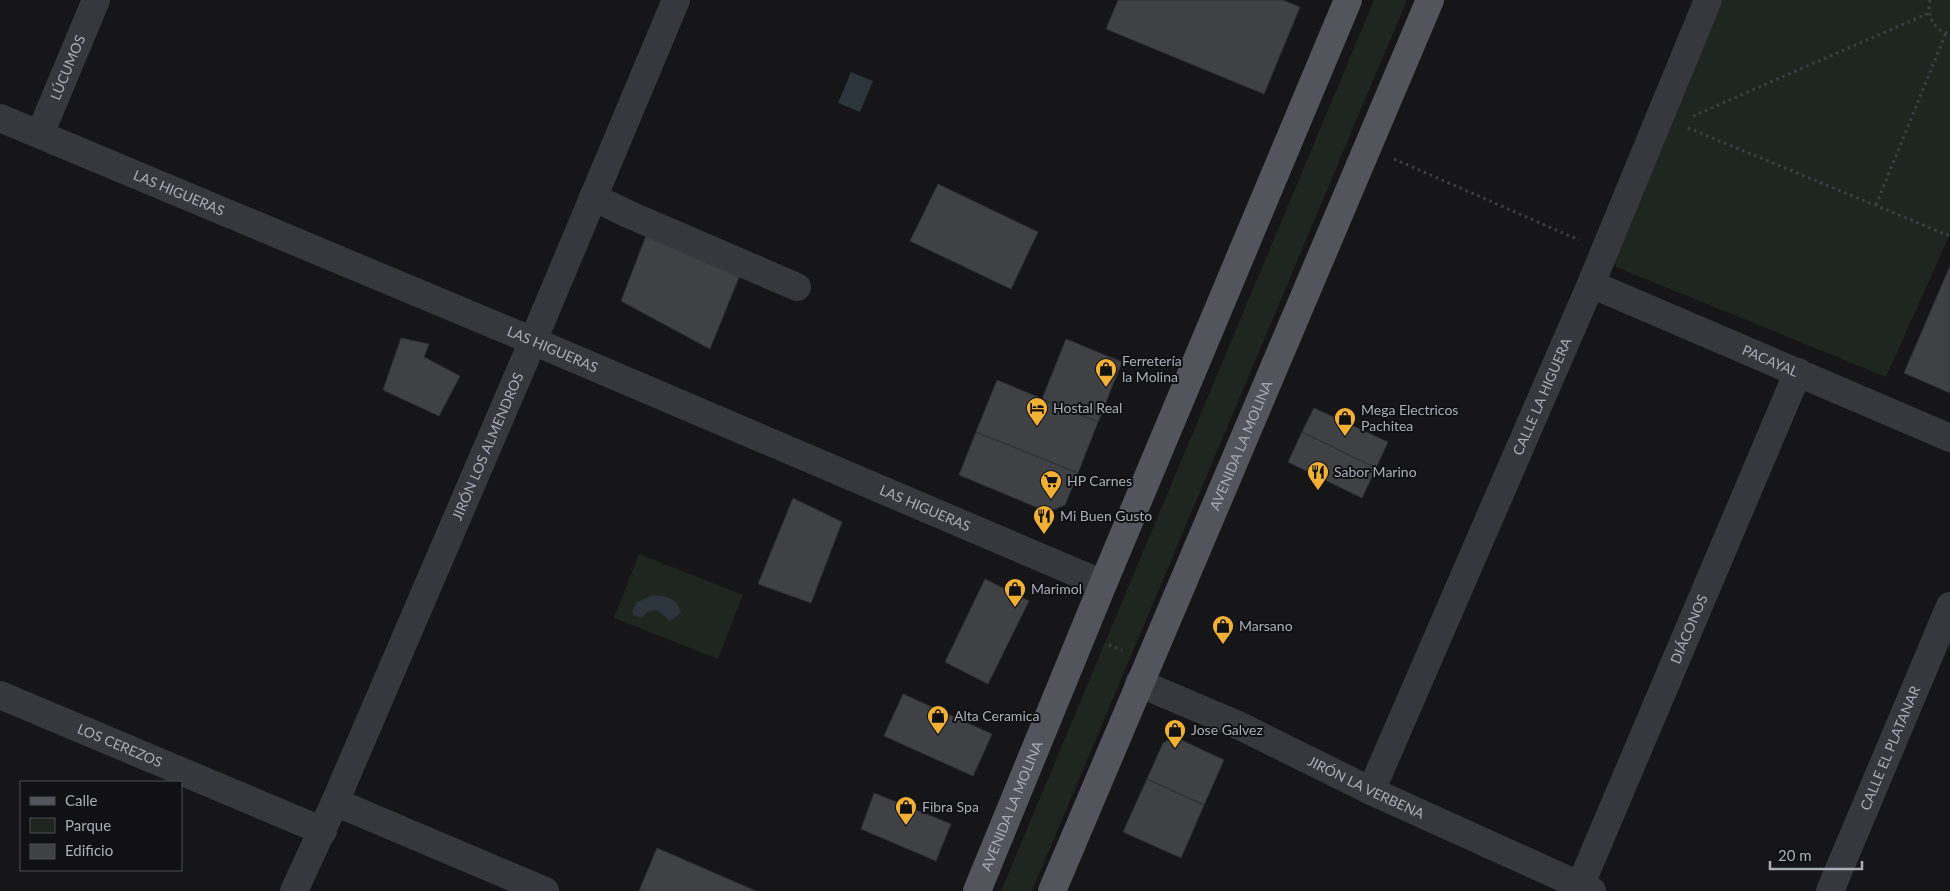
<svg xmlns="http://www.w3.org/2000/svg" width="1950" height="891" viewBox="0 0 1950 891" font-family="Lato,sans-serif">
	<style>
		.green { fill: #1e261f }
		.water { fill: #2c353c }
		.building { fill: #404145; stroke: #303034 }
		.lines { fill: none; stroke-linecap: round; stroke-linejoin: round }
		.path { stroke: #3d3f44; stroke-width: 3; stroke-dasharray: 2.5 4; stroke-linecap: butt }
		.minor { stroke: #37383d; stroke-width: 28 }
		.major { stroke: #53555c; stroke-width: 28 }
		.labels { text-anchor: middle; stroke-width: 4; stroke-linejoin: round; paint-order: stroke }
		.street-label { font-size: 14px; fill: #a8adb8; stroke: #111113 }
		.poi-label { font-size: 14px; fill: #a8adb8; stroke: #111113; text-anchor: start }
	</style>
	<rect width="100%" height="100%" fill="#161618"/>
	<!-- green -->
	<path class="green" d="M 1374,0 L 1407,0 L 1032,891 L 1001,891 Z
		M 1721,0 L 1950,0 L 1950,234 L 1886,377 L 1616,267 L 1612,252 Z
		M 639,554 L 743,595 L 718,659 L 614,618 Z"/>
	<!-- water -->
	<path class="water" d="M 851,72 L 873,81 L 860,112 L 838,103 Z
		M 654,595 C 667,596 679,599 681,613 L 670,621 L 657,610 L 647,612 L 641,618 L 634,615 L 632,611 L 637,602 Z"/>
	<!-- building -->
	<path class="building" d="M 1118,0 L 1283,0 L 1300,7 L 1264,94 L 1106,29 Z
		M 938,184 L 1038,232 L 1011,289 L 910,241 Z
		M 649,228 L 739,277 L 710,349 L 621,301 Z
		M 1950,266 L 1950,393 L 1904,373 Z
		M 401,338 L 429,344 L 424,357 L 460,376 L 439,416 L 383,390 Z
		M 1066,339 L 1122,362 L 1098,422 L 1042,399 Z
		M 997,380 L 1098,422 L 1078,473 L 976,432 Z
		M 1314,408 L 1388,442 L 1376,468 L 1302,432 Z
		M 976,432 L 1078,473 L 1065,505 L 1048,512 L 959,475 Z
		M 1302,432 L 1376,468 L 1362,498 L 1288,462 Z
		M 793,498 L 842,522 L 811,603 L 758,584 Z
		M 985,579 L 1029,601 L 988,684 L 945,662 Z
		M 903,694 L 992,734 L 973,776 L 884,736 Z
		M 1175,737 L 1224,760 L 1204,805 L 1147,779 L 1163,743 Z
		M 1147,779 L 1204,805 L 1181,858 L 1123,832 Z
		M 874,793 L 951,824 L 936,861 L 861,829 Z
		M 657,848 L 756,891 L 639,891 Z"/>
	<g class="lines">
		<!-- path -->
		<path class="path" d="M 1930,0 C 1926,15 1934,31 1950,34
			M 1693,116 L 1929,13
			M 1688,128 L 1950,236
			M 1394,159 L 1579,240
			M 1876,205 L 1946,33
			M 1109,645 L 1122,650"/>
		<!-- minor -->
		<g class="minor">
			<path id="s1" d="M 0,118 L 533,341 L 1103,584"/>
			<path id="s2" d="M 40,134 L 96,0"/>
			<path d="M 593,197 L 628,214 L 797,287"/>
			<path id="s3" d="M 1591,284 L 1950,438"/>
			<path id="s4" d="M 1139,683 L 1238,725 L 1371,791 L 1592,891"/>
			<path id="s5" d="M 0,695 L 323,831"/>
			<path id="s6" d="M 1371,791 L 1591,284 L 1708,0"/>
			<path d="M 335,802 L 545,891"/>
			<path id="s7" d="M 1580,886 L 1798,372"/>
			<path id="s8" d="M 294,891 L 335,802 L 533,341 L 676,0"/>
			<path id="s9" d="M 1830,891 L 1950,606"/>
		</g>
		<!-- major -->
		<g class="major">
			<path id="s10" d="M 977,891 L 1103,584 L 1348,0"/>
			<path id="s11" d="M 1052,891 L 1430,0"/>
		</g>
	</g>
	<!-- icons -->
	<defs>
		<g id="shop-pin" transform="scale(1.125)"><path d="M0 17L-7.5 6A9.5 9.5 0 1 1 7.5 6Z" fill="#f2b134" stroke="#111113"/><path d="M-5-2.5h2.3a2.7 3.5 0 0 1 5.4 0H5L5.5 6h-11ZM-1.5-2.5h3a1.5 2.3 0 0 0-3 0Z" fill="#111"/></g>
		<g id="hotel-pin" transform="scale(1.125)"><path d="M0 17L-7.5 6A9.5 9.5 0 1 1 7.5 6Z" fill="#f2b134" stroke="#111113"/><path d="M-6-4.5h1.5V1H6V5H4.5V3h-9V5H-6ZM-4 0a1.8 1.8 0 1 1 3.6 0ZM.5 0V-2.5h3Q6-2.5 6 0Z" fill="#111"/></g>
		<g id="restaurant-pin" transform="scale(1.125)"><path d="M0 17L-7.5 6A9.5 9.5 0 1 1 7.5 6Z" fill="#f2b134" stroke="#111113"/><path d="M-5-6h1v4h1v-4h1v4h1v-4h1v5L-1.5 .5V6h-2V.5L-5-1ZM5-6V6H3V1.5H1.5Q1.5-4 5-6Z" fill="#111"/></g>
		<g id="supermarket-pin" transform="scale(1.125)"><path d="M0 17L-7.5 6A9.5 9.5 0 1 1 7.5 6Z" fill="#f2b134" stroke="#111113"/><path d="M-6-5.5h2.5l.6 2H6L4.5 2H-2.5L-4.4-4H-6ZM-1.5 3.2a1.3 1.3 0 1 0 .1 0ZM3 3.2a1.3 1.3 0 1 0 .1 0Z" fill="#111"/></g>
	</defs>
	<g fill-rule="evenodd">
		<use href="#shop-pin" x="1106" y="369"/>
		<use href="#hotel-pin" x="1037" y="408"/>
		<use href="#shop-pin" x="1345" y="418"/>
		<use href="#restaurant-pin" x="1318" y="472"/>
		<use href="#supermarket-pin" x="1051" y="481"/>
		<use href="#restaurant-pin" x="1044" y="516"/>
		<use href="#shop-pin" x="1015" y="589"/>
		<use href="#shop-pin" x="1223" y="626"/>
		<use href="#shop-pin" x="938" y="716"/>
		<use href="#shop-pin" x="1175" y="730"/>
		<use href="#shop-pin" x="906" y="807"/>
	</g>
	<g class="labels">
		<!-- street labels -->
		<g class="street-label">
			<text dy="5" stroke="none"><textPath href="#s2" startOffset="72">LÚCUMOS</textPath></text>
			<text dy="5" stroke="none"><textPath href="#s1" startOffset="194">LAS HIGUERAS</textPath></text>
			<text dy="5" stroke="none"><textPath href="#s1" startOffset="599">LAS HIGUERAS</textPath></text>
			<text dy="5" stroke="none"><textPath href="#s3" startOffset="195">PACAYAL</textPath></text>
			<text dy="5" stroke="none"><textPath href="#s6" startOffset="430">CALLE LA HIGUERA</textPath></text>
			<text dy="5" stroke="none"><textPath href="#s11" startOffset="484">AVENIDA LA MOLINA</textPath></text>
			<text dy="5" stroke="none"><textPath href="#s8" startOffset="485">JIRÓN LOS ALMENDROS</textPath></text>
			<text dy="5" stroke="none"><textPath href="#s1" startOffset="1004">LAS HIGUERAS</textPath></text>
			<text dy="5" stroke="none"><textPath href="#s7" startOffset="279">DIÁCONOS</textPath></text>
			<text dy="5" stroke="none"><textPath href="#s5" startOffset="130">LOS CEREZOS</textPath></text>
			<text dy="5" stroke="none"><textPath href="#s9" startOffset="155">CALLE EL PLATANAR</textPath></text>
			<text dy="5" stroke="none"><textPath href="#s4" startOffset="250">JIRÓN LA VERBENA</textPath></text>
			<text dy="5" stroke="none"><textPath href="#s10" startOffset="92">AVENIDA LA MOLINA</textPath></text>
		</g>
		<!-- poi labels -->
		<g class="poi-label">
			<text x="1122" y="366">Ferretería<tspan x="1122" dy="16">la Molina</tspan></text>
			<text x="1053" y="413">Hostal Real</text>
			<text x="1361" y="415">Mega Electricos<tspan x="1361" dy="16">Pachitea</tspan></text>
			<text x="1334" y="477">Sabor Marino</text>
			<text x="1067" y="486">HP Carnes</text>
			<text x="1060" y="521">Mi Buen Gusto</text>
			<text x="1031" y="594">Marimol</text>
			<text x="1239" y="631">Marsano</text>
			<text x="954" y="721">Alta Ceramica</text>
			<text x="1191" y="735">Jose Galvez</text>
			<text x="922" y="812">Fibra Spa</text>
		</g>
	</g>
	<!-- legend -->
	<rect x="20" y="781" width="162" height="90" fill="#111113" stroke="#4d4f55"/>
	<rect x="30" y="797" width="25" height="8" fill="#53555c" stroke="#4d4f55"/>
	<text x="65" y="806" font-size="15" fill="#a8adb8">Calle</text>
	<rect x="30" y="818" width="25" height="15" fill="#1e261f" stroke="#4d4f55"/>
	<text x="65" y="831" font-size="15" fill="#a8adb8">Parque</text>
	<rect x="30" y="844" width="25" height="15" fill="#404145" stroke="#4d4f55"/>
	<text x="65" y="856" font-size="15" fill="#a8adb8">Edificio</text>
	<!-- scale -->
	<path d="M1770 861v8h92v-8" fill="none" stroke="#a8adb8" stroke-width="2.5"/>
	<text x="1778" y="861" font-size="15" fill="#a8adb8" stroke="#111113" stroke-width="4" paint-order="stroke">20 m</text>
</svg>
